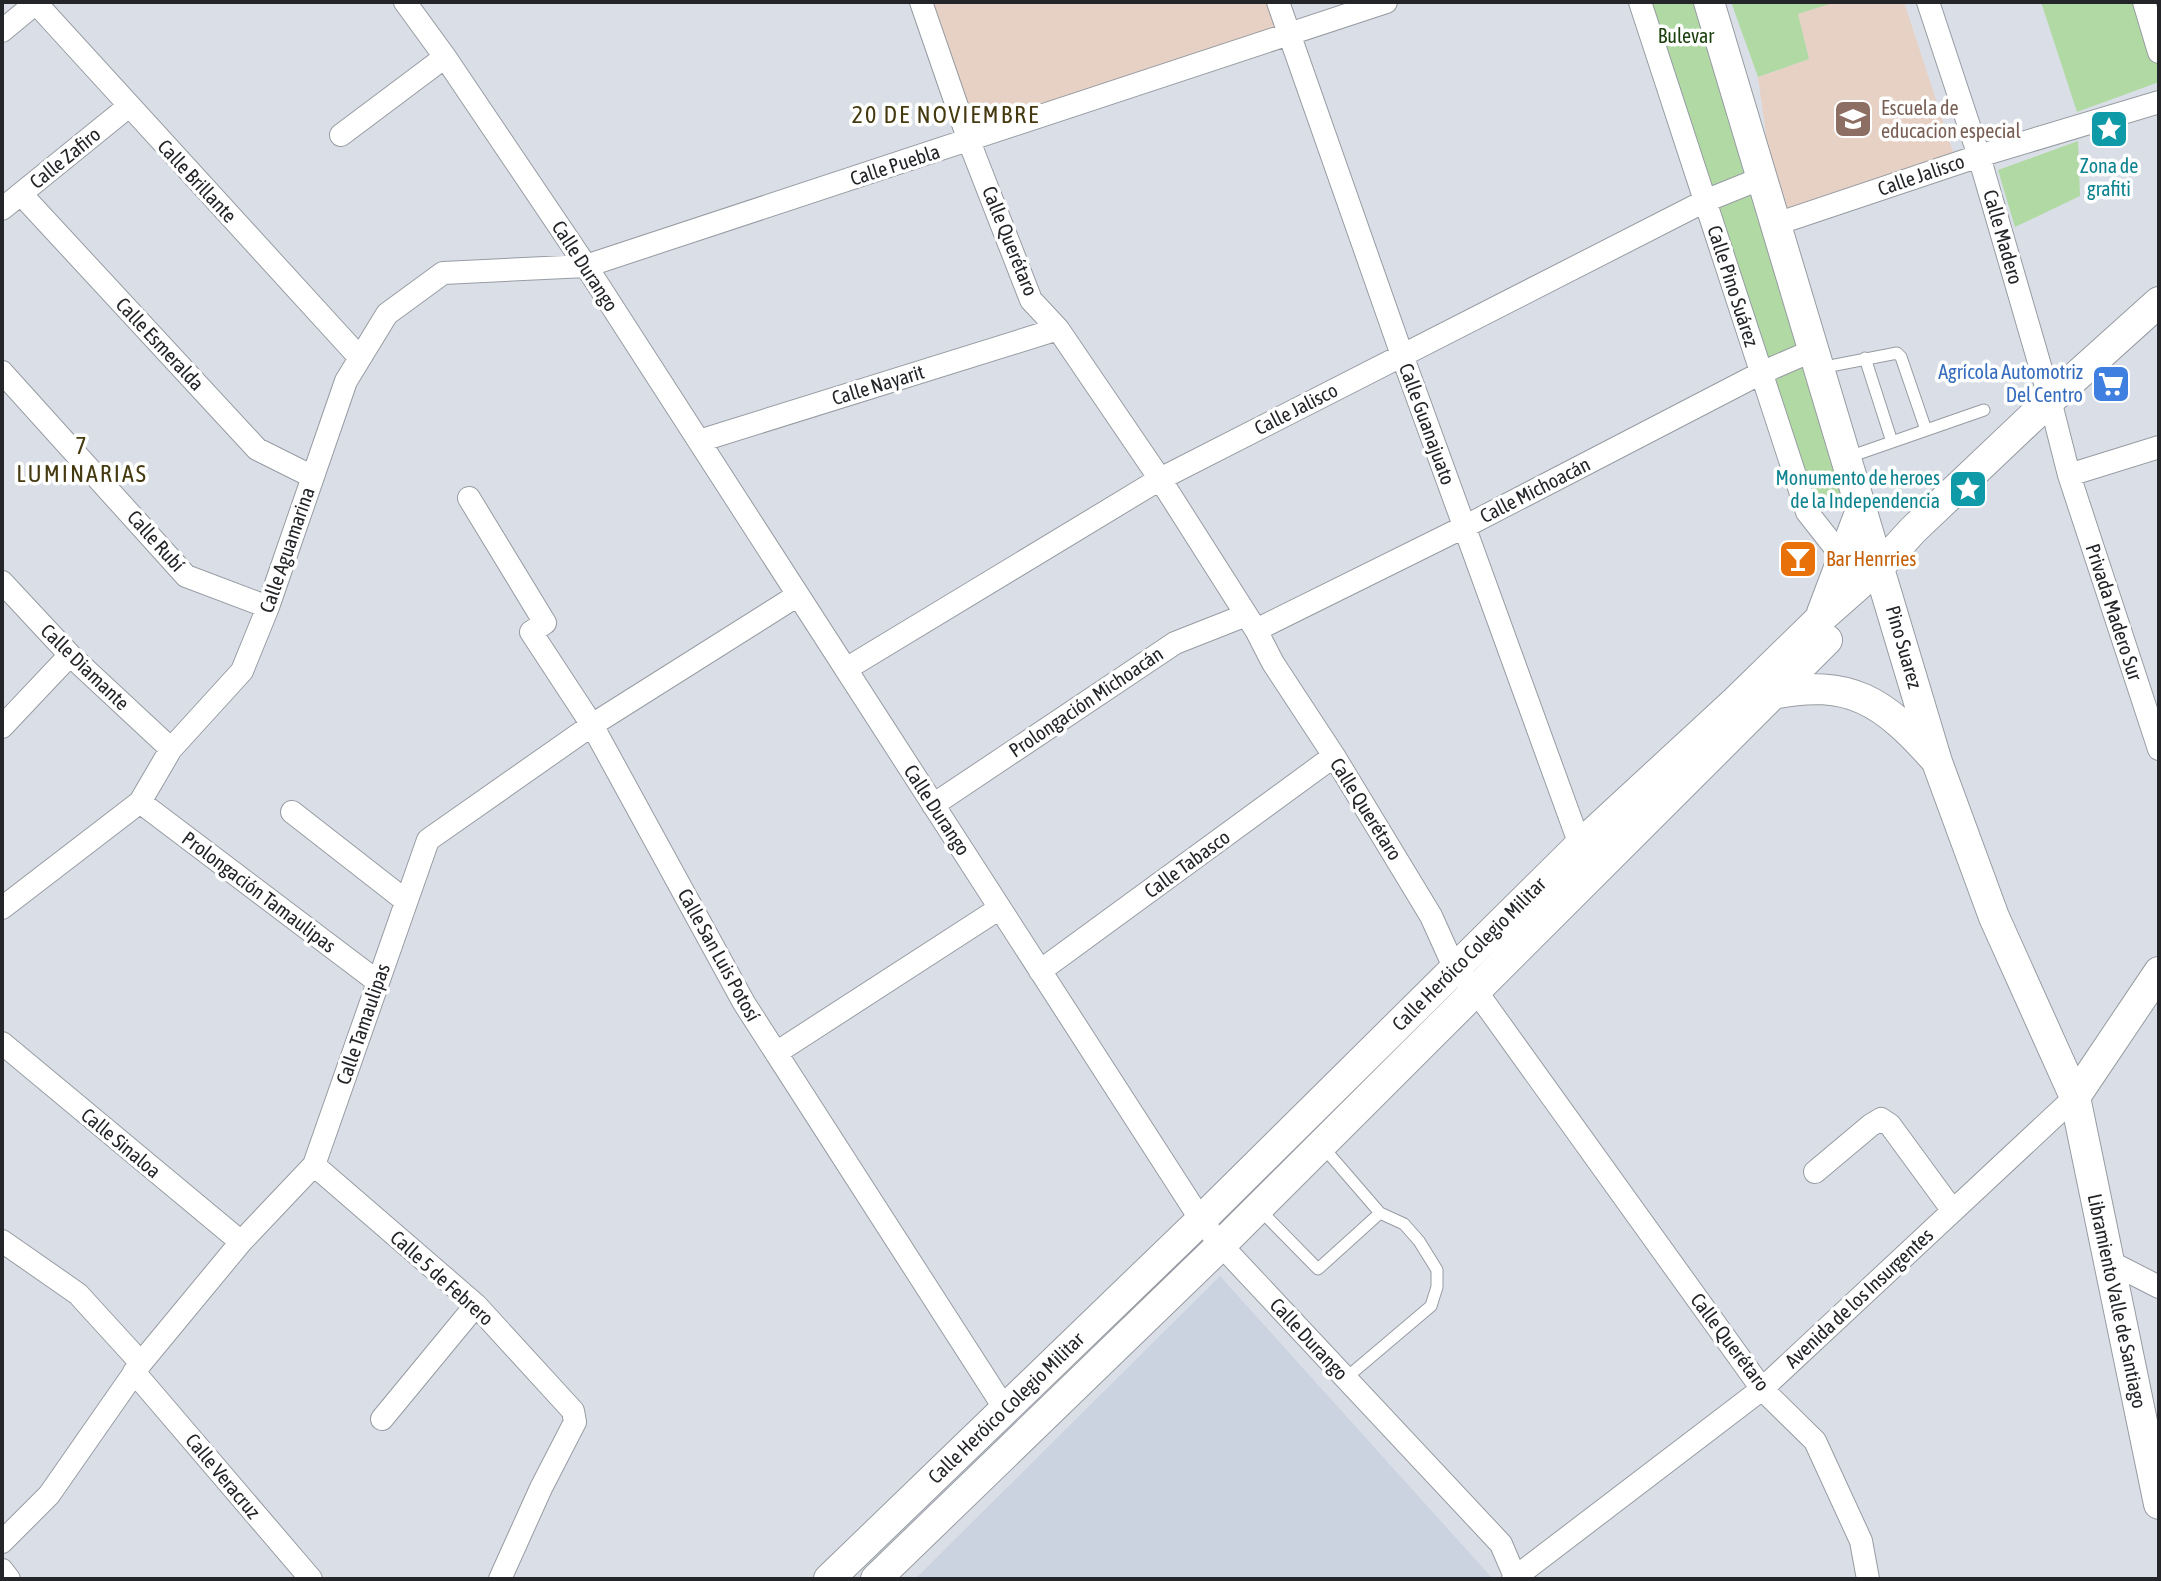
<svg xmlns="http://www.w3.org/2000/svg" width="2161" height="1581" viewBox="0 0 2161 1581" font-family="'Asap Condensed',sans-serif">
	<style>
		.commercial { fill: #e7d0c4 }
		.built { fill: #cbd3e1 }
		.green { fill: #b1d9a4 }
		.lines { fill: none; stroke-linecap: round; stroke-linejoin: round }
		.lane-casing { stroke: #979ca3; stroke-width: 13 }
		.street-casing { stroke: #979ca3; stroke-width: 24 }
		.secondary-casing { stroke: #979ca3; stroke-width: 32 }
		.lane { stroke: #fff; stroke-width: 11 }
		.street { stroke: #fff; stroke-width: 22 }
		.secondary { stroke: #fff; stroke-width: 30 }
		.labels { text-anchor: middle; stroke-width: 7; stroke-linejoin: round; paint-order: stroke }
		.park-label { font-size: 20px; fill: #1e420f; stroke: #fff }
		.education-label { font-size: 20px; fill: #785e54; stroke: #fff; text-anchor: start }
		.street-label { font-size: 20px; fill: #232528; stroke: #fff }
		.culture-label { font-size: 20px; fill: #0d838f; stroke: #fff }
		.shop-label { font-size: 20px; fill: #366cbe; stroke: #fff; text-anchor: end }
		.food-label { font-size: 20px; fill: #c56008; stroke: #fff; text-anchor: start }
		.quarter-label { font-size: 24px; letter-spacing: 2px; fill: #453910; stroke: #fff }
	</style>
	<rect width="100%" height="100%" fill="#dadfe7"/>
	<!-- commercial -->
	<path class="commercial" d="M 921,2 L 1278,2 L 1289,34 L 969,141 Z
		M 1836,2 L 1904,2 L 1956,161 L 1778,220 L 1758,77 L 1809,59 L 1798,14 Z"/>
	<!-- built -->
	<path class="built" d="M 1220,1276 L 1493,1579 L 915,1579 Z"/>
	<!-- green -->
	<path class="green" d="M 1640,2 L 1709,2 L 1857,498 L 1807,512 Z
		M 1731,2 L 1836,2 L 1798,14 L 1809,59 L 1758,77 Z
		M 2041,2 L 2142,2 L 2159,57 L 2159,82 L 2077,112 Z
		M 2078,141 L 2080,196 L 2015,227 L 1998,170 Z"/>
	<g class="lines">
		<!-- lane casing -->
		<g class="lane-casing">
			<path id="lane" d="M 1865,358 L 1892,442
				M 1820,368 L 1897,353 L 1901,357 L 1926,430
				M 1846,458 L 1984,410
				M 1259,1209 L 1318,1269 L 1380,1213 L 1323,1147
				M 1346,1378 L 1431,1306 L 1437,1287 L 1437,1270 L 1419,1241 L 1404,1224 L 1380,1213"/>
		</g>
		<!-- street casing -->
		<g class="street-casing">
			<path id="street" d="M 35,2 L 360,358
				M 405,2 L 445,57 L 586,266 L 1201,1220 L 1221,1245 L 1501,1544 L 1516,1579
				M 921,2 L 969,141 L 1031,300 L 1058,329 L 1160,479 L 1256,630 L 1273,663 L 1334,756 L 1431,916 L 1454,967 L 1476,991 L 1762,1389 L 1815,1441 L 1861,1541 L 1868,1579
				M 1278,2 L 1402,355 L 1580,845
				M 1640,2 L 1807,512 L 1844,559
				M 1928,2 L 1979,156 L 2050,400 L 2069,475 L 2159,749
				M 2144,2 L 2159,52
				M 2,31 L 37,2
				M 341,135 L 445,57
				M 21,194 L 257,449 L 313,477
				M 2,209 L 129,106
				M 1776,224 L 1979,156 L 2159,102
				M 2,372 L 186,576 L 268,607
				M 699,441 L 1058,329
				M 2069,475 L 2159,447
				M 469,498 L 545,623 L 531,632 L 592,725 L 744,1003 L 1005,1409
				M 2,582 L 70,655 L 171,749
				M 1256,630 L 1464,527 L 1761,373 L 1814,350
				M 846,669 L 1160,479 L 1705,201 L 1762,178
				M 2,727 L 70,655
				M 140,802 L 378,982
				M 933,805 L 1175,643 L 1246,615
				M 292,812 L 406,901
				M 2,908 L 140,802 L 171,749 L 242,671 L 268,607 L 346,381 L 387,314 L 443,273 L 586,266 L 1386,2
				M 1040,971 L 1334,756
				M 2,1043 L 241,1242
				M 776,1053 L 1000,908
				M 314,1165 L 476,1305 L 573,1411 L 575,1422 L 541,1488 L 500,1579
				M 1815,1172 L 1871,1125 L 1881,1119 L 1890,1125 L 1953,1211
				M 2,1241 L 78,1294 L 141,1363
				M 2108,1261 L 2159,1287
				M 134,1372 L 311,1579
				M 382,1419 L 476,1305
				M 2,1542 L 49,1495 L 141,1363 L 241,1242 L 314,1165 L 428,840 L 592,725 L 798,595
				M 2,1570 L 9,1579
				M 1513,1579 L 1762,1389 L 2075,1097"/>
		</g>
		<!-- secondary casing -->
		<g class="secondary-casing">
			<path id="secondary" d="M 1709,2 L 1937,762 L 1994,917 L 2075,1097 L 2159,1504
				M 1822,613 L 1861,510
				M 1773,694 C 1850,678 1884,702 1934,758
				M 2075,1097 L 2159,972
				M 829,1579 L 1201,1220 L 1580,845 L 1736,701 L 1820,619 L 1880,566 L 1913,530 L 2050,400 L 2159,302
				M 876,1579 L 1221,1245 L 1827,640"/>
		</g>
		<!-- lane -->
		<use href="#lane" class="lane"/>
		<!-- street -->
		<use href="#street" class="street"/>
		<!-- secondary -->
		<use href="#secondary" class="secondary"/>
	</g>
	<!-- icons -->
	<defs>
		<g id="university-square" transform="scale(2)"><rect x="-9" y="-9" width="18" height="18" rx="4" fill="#8d6e63" stroke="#fff"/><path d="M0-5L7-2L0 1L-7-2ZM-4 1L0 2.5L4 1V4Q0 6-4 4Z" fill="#fff"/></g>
		<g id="sight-square" transform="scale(2)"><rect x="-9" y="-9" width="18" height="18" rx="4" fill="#0f9aa8" stroke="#fff"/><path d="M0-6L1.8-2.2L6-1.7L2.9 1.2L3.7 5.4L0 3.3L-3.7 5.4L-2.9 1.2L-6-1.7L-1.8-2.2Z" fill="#fff"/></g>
		<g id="supermarket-square" transform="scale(2)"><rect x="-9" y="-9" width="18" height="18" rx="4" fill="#3f7fe0" stroke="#fff"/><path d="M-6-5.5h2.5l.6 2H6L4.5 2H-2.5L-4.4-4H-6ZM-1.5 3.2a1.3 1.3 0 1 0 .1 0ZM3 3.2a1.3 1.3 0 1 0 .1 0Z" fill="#fff"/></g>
		<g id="bar-square" transform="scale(2)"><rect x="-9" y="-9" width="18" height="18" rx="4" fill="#e8710a" stroke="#fff"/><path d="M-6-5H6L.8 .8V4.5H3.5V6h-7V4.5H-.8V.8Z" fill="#fff"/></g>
	</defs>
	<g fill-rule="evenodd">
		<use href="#university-square" x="1853" y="119"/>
		<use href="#sight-square" x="2109" y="129"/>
		<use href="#supermarket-square" x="2111" y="384"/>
		<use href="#sight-square" x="1968" y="489"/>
		<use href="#bar-square" x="1798" y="559"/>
	</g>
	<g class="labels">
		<!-- park labels -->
		<g class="park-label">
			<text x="1686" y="43">Bulevar</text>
		</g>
		<!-- education labels -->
		<g class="education-label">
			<text x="1881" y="115">Escuela de<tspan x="1881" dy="23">educacion especial</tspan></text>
		</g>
		<!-- street labels -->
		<g class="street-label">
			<text transform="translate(65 158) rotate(-39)" y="7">Calle Zafiro</text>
			<text transform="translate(895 165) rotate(-18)" y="7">Calle Puebla</text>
			<text transform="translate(1921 175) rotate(-19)" y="7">Calle Jalisco</text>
			<text transform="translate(197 181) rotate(47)" y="7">Calle Brillante</text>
			<text transform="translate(2003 237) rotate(74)" y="7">Calle Madero</text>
			<text transform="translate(1010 241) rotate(68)" y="7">Calle Querétaro</text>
			<text transform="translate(585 266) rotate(57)" y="7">Calle Durango</text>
			<text transform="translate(1733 286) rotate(72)" y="7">Calle Pino Suárez</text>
			<text transform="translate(160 344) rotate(47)" y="7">Calle Esmeralda</text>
			<text transform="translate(878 385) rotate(-17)" y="7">Calle Nayarit</text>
			<text transform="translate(1296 409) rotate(-27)" y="7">Calle Jalisco</text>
			<text transform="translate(1427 424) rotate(70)" y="7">Calle Guanajuato</text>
			<text transform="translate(1535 490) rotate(-27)" y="7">Calle Michoacán</text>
			<text transform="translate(156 541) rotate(48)" y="7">Calle Rubí</text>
			<text transform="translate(287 550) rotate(-71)" y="7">Calle Aguamarina</text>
			<text transform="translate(2114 612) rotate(72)" y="7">Privada Madero Sur</text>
			<text transform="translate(1904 647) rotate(74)" y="7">Pino Suarez</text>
			<text transform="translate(85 667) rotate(44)" y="7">Calle Diamante</text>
			<text transform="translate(1086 702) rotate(-34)" y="7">Prolongación Michoacán</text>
			<text transform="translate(1366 809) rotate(58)" y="7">Calle Querétaro</text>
			<text transform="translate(937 810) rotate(57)" y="7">Calle Durango</text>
			<text transform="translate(1187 864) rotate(-36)" y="7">Calle Tabasco</text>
			<text transform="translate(259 892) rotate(37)" y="7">Prolongación Tamaulipas</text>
			<text transform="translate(1469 954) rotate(-45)" y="7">Calle Heróico Colegio Militar</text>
			<text transform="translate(719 955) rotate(61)" y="7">Calle San Luis Potosí</text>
			<text transform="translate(363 1024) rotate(-71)" y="7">Calle Tamaulipas</text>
			<text transform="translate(121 1143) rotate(40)" y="7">Calle Sinaloa</text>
			<text transform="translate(442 1278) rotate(42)" y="7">Calle 5 de Febrero</text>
			<text transform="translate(1859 1298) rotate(-43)" y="7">Avenida de los Insurgentes</text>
			<text transform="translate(2117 1301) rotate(78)" y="7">Libramiento Valle de Santiago</text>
			<text transform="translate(1309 1339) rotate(47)" y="7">Calle Durango</text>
			<text transform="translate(1730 1342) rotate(53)" y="7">Calle Querétaro</text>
			<text transform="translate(1006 1408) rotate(-44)" y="7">Calle Heróico Colegio Militar</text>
			<text transform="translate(223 1476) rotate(50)" y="7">Calle Veracruz</text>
		</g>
		<!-- culture labels -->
		<g class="culture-label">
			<text x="2109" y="173">Zona de<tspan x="2109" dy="23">grafiti</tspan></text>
			<text x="1940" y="485" text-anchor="end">Monumento de heroes<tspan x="1940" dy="23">de la Independencia</tspan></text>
		</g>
		<!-- shop labels -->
		<g class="shop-label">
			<text x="2083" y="379">Agrícola Automotriz<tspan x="2083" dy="23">Del Centro</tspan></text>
		</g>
		<!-- food labels -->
		<g class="food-label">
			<text x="1826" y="566">Bar Henrries</text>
		</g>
		<!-- quarter labels -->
		<g class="quarter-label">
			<text x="946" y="123">20 DE NOVIEMBRE</text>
			<text x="82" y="454">7<tspan x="82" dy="28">LUMINARIAS</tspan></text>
		</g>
	</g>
	<!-- border -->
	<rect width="2161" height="1581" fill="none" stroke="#232528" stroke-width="8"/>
</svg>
